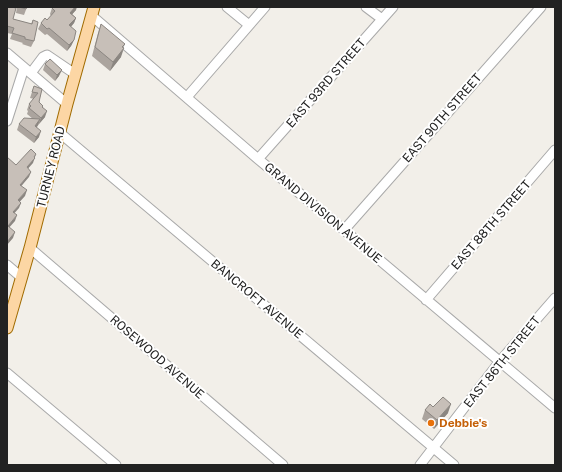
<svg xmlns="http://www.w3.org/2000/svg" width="562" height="472" viewBox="0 0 562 472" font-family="'Public Sans',sans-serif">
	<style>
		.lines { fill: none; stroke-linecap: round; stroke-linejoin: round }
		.minor-casing { stroke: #a9a9a9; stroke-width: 11 }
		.major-casing { stroke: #a06b00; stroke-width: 13 }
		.minor { stroke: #fff; stroke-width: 9 }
		.major { stroke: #fcd6a4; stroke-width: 11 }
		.wall { fill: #aba49e }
		.shaded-wall { fill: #8b8681 }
		.building { fill: #c7bfb8; stroke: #8b8681 }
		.food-dot { fill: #e8710a; stroke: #fff; stroke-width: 1.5 }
		.labels { text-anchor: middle; stroke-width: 4; stroke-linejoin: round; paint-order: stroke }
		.street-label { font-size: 12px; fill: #222; stroke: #fff }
		.food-label { font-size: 12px; font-weight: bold; fill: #c56008; stroke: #fff; text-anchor: start }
	</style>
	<rect width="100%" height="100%" fill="#f2efe9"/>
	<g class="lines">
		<!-- minor casing -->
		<g class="minor-casing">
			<path id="minor" d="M 227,7 L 249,25
				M 366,7 L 382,19
				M 92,16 L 258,159 L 344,230 L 555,408
				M 7,53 L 67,104
				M 31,73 L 43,57 L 47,55 L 75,74
				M 187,97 L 265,7
				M 7,121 L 24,68
				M 60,133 L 454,465
				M 258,159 L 393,7
				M 344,230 L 541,7
				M 30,248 L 283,465
				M 7,265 L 21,277
				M 426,300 L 555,150
				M 7,373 L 116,465
				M 420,465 L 500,361 L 555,298"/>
		</g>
		<!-- major casing -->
		<g class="major-casing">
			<path id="major" d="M 7,328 L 30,248 L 67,104 L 94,7"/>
		</g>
		<!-- minor -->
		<use href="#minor" class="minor"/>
		<!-- major -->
		<use href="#major" class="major"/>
	</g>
	<!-- wall -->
	<path class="wall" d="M 7,7 L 13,19 L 31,24 L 33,20 L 34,41 L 31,47 L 22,44 L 23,43 L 10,39 L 12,34 L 7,33 Z
		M 17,7 L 27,7 L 24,15 L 16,13 Z
		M 52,8 L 76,10 L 72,14 L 76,18 L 74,23 L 71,27 L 74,40 L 71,46 L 67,51 L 47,34 L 45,35 L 38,29 L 41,23 L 47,20 L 51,16 L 50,14 Z
		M 101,24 L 121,57 L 110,71 L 92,56 L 98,33 Z
		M 45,64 L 59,76 L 55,81 L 43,70 Z
		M 34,86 L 42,89 L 39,102 L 43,107 L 45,117 L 39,124 L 37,127 L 39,137 L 34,143 L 17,130 L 19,124 L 33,119 L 27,114 L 28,111 L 27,110 L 29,104 L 34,99 L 30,98 Z
		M 433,407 L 448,413 L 434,429 L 422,419 L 425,410 Z"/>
	<!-- shaded-wall -->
	<path class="shaded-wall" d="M 75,7 L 77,7 L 76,10 L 68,19 L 70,13 Z
		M 76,18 L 74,23 L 67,31 L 69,25 Z
		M 74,40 L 71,46 L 67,51 L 69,45 Z
		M 125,44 L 122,51 L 124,48 L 121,57 L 110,71 L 113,62 Z
		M 62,70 L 59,76 L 55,81 L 57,75 Z
		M 47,111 L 45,117 L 39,124 L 41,118 Z
		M 40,119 L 38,125 L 33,132 L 35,126 Z
		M 41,131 L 39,137 L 34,143 L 36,137 Z
		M 36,154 L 33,163 L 25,172 L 27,167 Z
		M 31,172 L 29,177 L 18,190 L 20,185 Z
		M 27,190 L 25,196 L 16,206 L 18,200 Z
		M 21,203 L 19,208 L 11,217 L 13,212 Z
		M 17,215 L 15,221 L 7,230 L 8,226 Z
		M 15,232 L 13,238 L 7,245 L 7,242 Z
		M 451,404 L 448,413 L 434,429 L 437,420 Z"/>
	<!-- building -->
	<path class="building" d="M 7,7 L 11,7 L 16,8 L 13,19 L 32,24 L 33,20 L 38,22 L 34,41 L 25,39 L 25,37 L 12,33 L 14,28 L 7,26 Z
		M 19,7 L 27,7 L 26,9 Z
		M 53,7 L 75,7 L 70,13 L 76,18 L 69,25 L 76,31 L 74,40 L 69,45 L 49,28 L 47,29 L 41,23 L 45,18 L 47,20 L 55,11 L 52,8 Z
		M 101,24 L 125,44 L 122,47 L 124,48 L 113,62 L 95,47 Z
		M 50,59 L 62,70 L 57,75 L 45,64 Z
		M 34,86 L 42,89 L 39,102 L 43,106 L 42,107 L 47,111 L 41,118 L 29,108 L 31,106 L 29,104 L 38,93 L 32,92 Z
		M 24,118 L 40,119 L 35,126 L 41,131 L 36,137 L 19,124 Z
		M 31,149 L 36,154 L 34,157 L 35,158 L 27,167 L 31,172 L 20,185 L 27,190 L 18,200 L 21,203 L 13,212 L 17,215 L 8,226 L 15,232 L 7,242 L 7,157 L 16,165 Z
		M 443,397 L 451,404 L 437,420 L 425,410 L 430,404 L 433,407 Z"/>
	<!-- markers -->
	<circle class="food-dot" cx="431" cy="423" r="4"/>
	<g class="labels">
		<!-- street labels -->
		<g class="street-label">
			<text transform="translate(326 83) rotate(-49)" y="4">EAST 93RD STREET</text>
			<text transform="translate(442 118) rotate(-49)" y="4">EAST 90TH STREET</text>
			<text transform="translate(51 167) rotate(-76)" y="4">TURNEY ROAD</text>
			<text transform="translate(323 213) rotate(40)" y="4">GRAND DIVISION AVENUE</text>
			<text transform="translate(491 225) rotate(-49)" y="4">EAST 88TH STREET</text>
			<text transform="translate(257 299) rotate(40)" y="4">BANCROFT AVENUE</text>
			<text transform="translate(157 357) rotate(41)" y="4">ROSEWOOD AVENUE</text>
			<text transform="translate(502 362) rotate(-51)" y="4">EAST 86TH STREET</text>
		</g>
		<!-- food labels -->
		<g class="food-label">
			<text x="439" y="427">Debbie's</text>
		</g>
	</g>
	<!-- border -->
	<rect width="562" height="472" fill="none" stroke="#222222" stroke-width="16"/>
</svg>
